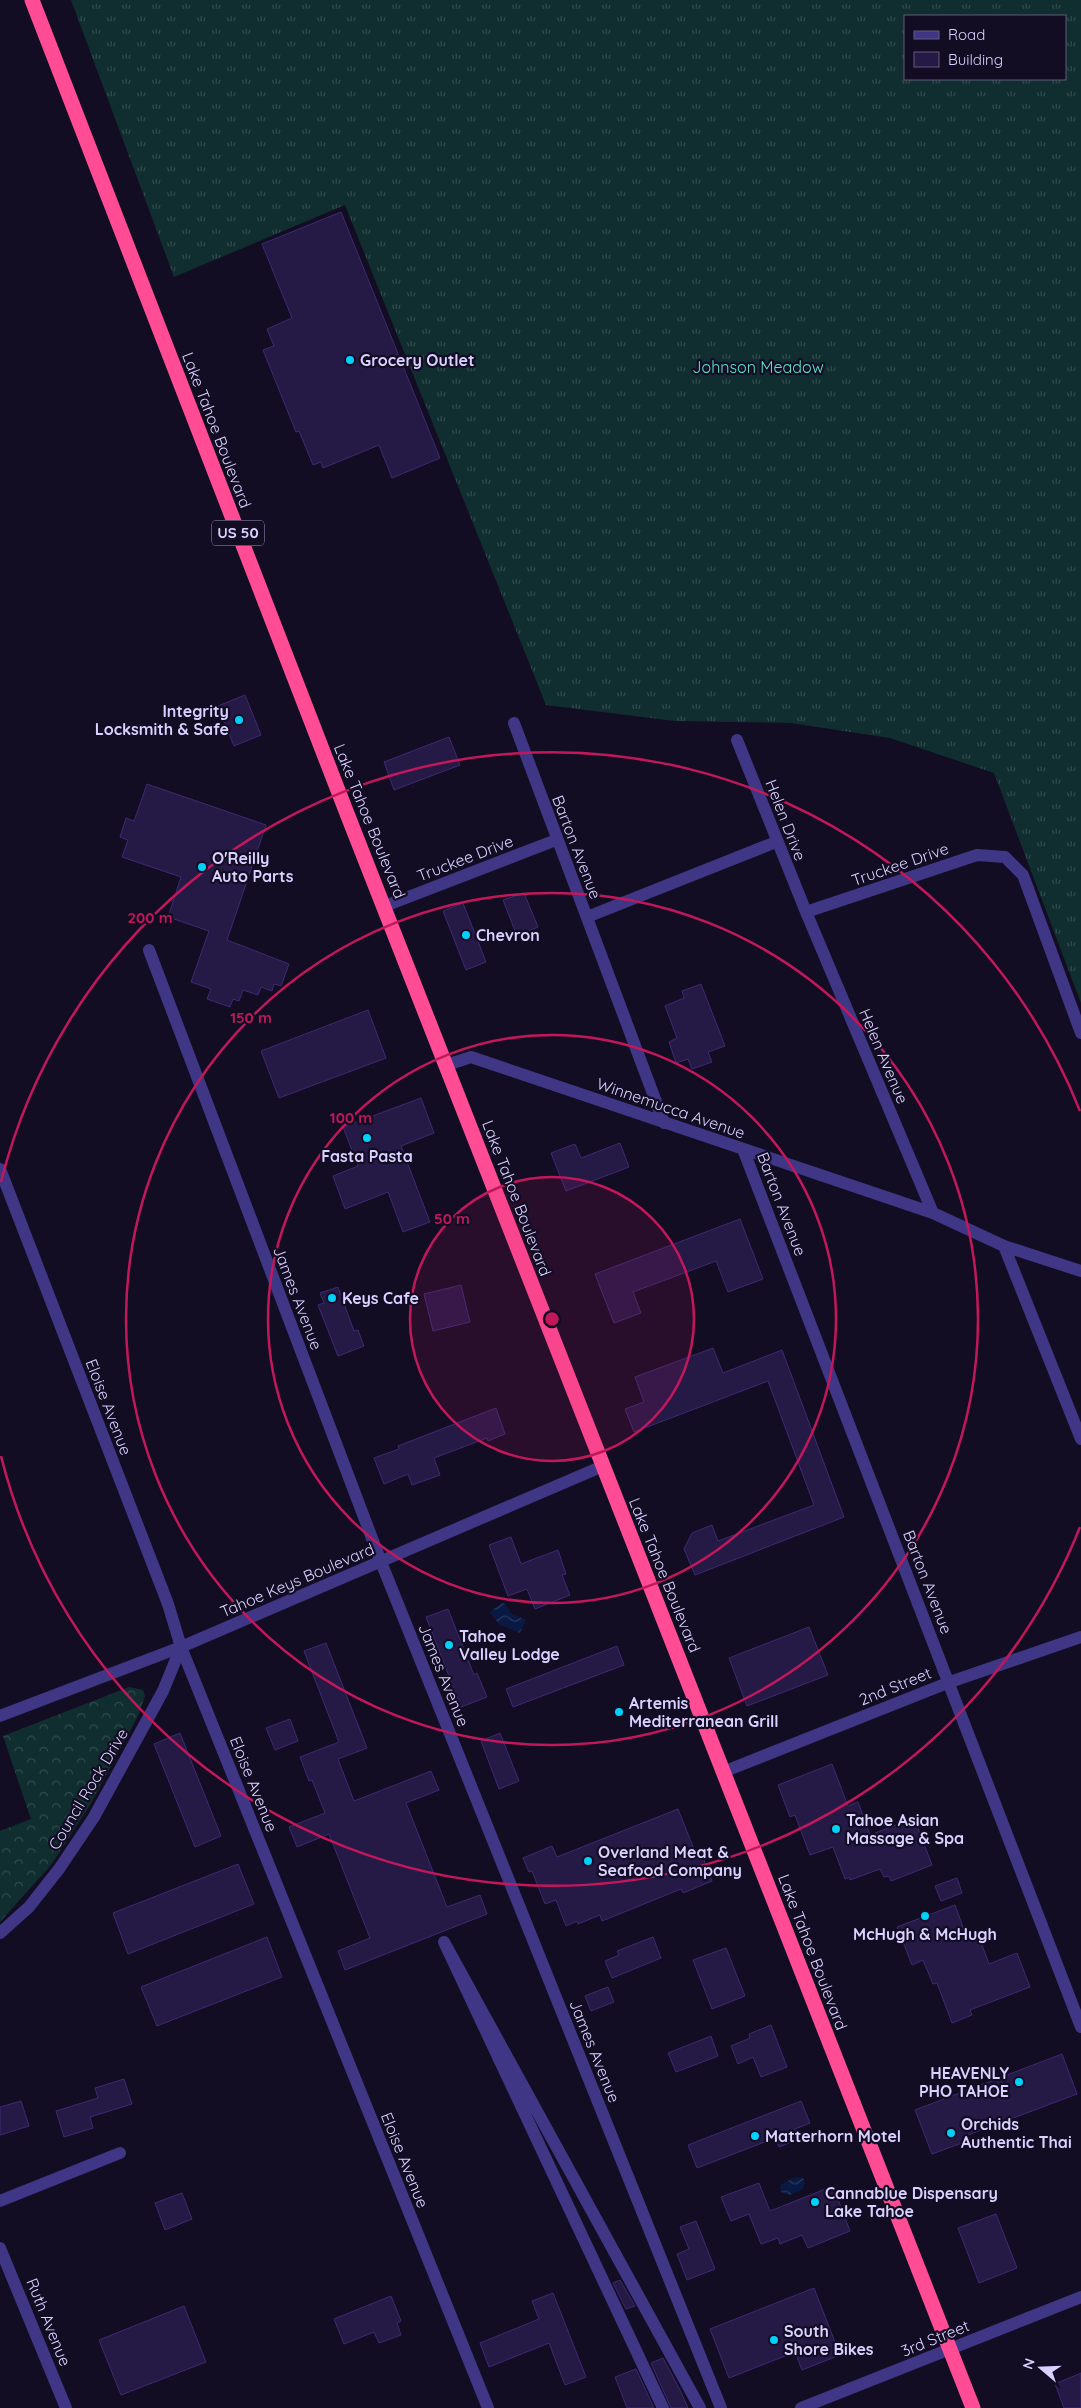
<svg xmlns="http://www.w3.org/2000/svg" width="1081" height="2408" viewBox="0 0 1081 2408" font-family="Quicksand,sans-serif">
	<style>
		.grass { fill: url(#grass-tufts); fill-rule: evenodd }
		.forest { fill: url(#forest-crowns) }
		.water { fill: url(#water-waves) }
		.building { fill: #251946; stroke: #3e2a73 }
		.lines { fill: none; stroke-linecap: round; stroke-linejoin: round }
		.minor { stroke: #3f3785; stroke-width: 12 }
		.highway { stroke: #ff4c95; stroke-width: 15 }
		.ring { fill: none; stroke: #c2185b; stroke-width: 2.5 }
		.poi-dot { fill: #00d1fc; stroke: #130d24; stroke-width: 2 }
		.labels { text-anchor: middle; stroke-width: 4.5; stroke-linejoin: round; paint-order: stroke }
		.shield { fill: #130d24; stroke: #9e96bd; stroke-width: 1 }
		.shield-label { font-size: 15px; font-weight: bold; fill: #d9d1ff }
		.poi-label { font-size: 16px; font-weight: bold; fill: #d9d1ff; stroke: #130d24; text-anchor: start }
		.park-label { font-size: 16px; fill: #58e4cb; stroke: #130d24 }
		.street-label { font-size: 16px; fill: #d9d1ff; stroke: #130d24 }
		.centre { fill: #c2185b; stroke: #130d24; stroke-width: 2.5 }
		.ring-label { font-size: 15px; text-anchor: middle; font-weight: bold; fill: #c2185b; stroke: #130d24; stroke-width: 4.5; stroke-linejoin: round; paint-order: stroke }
	</style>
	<defs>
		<pattern id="grass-tufts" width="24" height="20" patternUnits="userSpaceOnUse" patternTransform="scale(1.25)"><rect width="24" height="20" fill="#102e2f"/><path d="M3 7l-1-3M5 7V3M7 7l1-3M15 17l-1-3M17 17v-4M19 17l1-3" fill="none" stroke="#324b4e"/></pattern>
		<pattern id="forest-crowns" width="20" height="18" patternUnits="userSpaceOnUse" patternTransform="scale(1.25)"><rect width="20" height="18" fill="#102e2f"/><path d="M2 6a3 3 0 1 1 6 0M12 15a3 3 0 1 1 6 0" fill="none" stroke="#324b4e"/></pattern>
		<pattern id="water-waves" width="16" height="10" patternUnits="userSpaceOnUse" patternTransform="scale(1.25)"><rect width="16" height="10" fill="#081943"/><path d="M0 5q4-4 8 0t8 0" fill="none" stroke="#2b395f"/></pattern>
	</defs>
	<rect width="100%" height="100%" fill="#130d24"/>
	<!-- grass -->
	<path class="grass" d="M 71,0 L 1081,0 L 1081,1003 L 994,773 L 890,738 L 791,723 L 675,721 L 546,705 L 345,205 L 174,277 ZM 1065,16 L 1065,79 L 905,79 L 905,16 Z"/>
	<!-- forest -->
	<path class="forest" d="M 129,1687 L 143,1690 L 145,1696 L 139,1714 L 90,1805 L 51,1865 L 0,1922 L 0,1831 L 31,1819 L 3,1736 Z"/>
	<!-- water -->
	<path class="water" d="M 503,1602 L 512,1614 L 526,1620 L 520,1633 L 499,1624 L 490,1612 Z
		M 795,2177 L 803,2178 L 805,2181 L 803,2189 L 790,2195 L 781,2192 L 780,2185 Z"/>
	<!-- building -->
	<path class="building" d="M 341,212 L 440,458 L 392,478 L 379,445 L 323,468 L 321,462 L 313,465 L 299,431 L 296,432 L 263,350 L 274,346 L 267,329 L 292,318 L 262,244 Z
		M 245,695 L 261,735 L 234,746 L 218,706 Z
		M 449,737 L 460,765 L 394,790 L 384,762 Z
		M 147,784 L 266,825 L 227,940 L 289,964 L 281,986 L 274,984 L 272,991 L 261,987 L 258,995 L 243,990 L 239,1001 L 233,999 L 230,1007 L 207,999 L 211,989 L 191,982 L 209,931 L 168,917 L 181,877 L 122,857 L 128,840 L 120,837 L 126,818 L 134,821 Z
		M 524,893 L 538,927 L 517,936 L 503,900 Z
		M 463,903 L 486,962 L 466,970 L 443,911 Z
		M 701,984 L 725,1046 L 708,1052 L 712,1062 L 692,1069 L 688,1059 L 676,1063 L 669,1042 L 677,1038 L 665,1006 L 684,998 L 682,991 Z
		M 368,1010 L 386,1058 L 279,1098 L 261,1051 Z
		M 421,1098 L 434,1133 L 401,1146 L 430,1222 L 403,1232 L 388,1192 L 345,1209 L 333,1176 L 358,1166 L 343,1127 Z
		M 620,1143 L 629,1167 L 566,1191 L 551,1153 L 575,1144 L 581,1158 Z
		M 740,1219 L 763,1279 L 728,1292 L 716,1261 L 633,1292 L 641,1313 L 614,1323 L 595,1274 Z
		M 461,1285 L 470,1322 L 433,1331 L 424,1294 Z
		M 338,1287 L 354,1331 L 358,1330 L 364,1346 L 338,1356 L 318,1305 L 324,1303 L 320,1293 Z
		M 713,1348 L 723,1373 L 782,1350 L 844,1517 L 695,1575 L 684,1549 L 692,1533 L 712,1525 L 718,1541 L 814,1505 L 768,1381 L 634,1432 L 625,1409 L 644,1402 L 635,1377 Z
		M 496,1408 L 505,1434 L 488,1441 L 487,1438 L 434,1458 L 440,1475 L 412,1485 L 408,1474 L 384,1484 L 374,1458 L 399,1449 L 398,1446 Z
		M 511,1537 L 521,1564 L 558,1550 L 566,1574 L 562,1575 L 570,1595 L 535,1609 L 527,1589 L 508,1596 L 489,1545 Z
		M 448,1609 L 474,1675 L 477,1673 L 487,1697 L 461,1707 L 426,1617 Z
		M 809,1627 L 828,1675 L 747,1706 L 729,1658 Z
		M 326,1643 L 367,1748 L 338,1759 L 354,1801 L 431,1771 L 439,1790 L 406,1803 L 447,1907 L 480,1895 L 487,1914 L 345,1970 L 338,1951 L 370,1938 L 329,1834 L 297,1847 L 289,1827 L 325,1813 L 312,1780 L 309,1781 L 300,1757 L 339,1742 L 304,1651 Z
		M 617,1646 L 624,1665 L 513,1707 L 506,1689 Z
		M 290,1719 L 298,1741 L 275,1750 L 266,1728 Z
		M 180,1733 L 221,1836 L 195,1847 L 154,1744 Z
		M 500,1733 L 519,1781 L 499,1789 L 481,1741 Z
		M 832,1764 L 848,1806 L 858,1802 L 870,1835 L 914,1818 L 932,1865 L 891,1881 L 889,1876 L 884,1877 L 880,1869 L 850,1880 L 849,1877 L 845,1879 L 833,1847 L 810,1855 L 795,1815 L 790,1817 L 778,1785 Z
		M 678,1809 L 697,1857 L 702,1855 L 712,1881 L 683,1893 L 681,1889 L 602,1921 L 600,1915 L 578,1924 L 577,1921 L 566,1926 L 556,1900 L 545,1904 L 532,1871 L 529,1872 L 523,1858 L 552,1846 L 557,1857 Z
		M 238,1864 L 254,1904 L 128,1954 L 113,1913 Z
		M 957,1878 L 962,1893 L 941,1901 L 935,1886 Z
		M 955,1905 L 968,1941 L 979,1937 L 989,1964 L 1017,1953 L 1030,1987 L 970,2010 L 972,2015 L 952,2023 L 937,1983 L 933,1984 L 923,1960 L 912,1965 L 897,1927 Z
		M 267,1937 L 282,1977 L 157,2026 L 141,1987 Z
		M 653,1937 L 661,1958 L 612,1978 L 605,1961 L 619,1955 L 617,1951 Z
		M 726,1948 L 745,1996 L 712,2009 L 693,1960 Z
		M 608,1987 L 614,2002 L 591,2011 L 585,1996 Z
		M 771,2025 L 787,2067 L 761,2077 L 753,2057 L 738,2064 L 731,2046 L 750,2038 L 749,2034 Z
		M 711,2036 L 718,2056 L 676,2072 L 668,2053 Z
		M 1062,2054 L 1077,2094 L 968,2135 L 970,2140 L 932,2154 L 915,2110 Z
		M 124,2079 L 132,2104 L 90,2117 L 93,2128 L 64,2137 L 56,2111 L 98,2098 L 95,2088 Z
		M 21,2101 L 29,2126 L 0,2135 L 0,2107 Z
		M 801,2101 L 810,2123 L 795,2129 L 799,2139 L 779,2147 L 775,2138 L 697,2168 L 688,2145 Z
		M 759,2183 L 770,2211 L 833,2186 L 850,2231 L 808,2248 L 802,2235 L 780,2244 L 778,2238 L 761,2244 L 749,2214 L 731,2221 L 721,2197 Z
		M 182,2193 L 192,2219 L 165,2230 L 155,2203 Z
		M 996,2214 L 1017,2268 L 979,2283 L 958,2228 Z
		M 696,2221 L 715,2269 L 687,2280 L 677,2254 L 689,2249 L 680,2227 Z
		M 620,2280 L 635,2306 L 626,2309 L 613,2283 Z
		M 814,2288 L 840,2355 L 802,2370 L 795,2352 L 729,2378 L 710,2329 Z
		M 553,2293 L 586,2377 L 565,2385 L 549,2343 L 489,2367 L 480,2343 L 539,2319 L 532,2301 Z
		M 391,2296 L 401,2321 L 397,2323 L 401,2335 L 379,2343 L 374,2332 L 344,2344 L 334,2319 Z
		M 184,2306 L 206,2362 L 121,2395 L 99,2340 Z
		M 663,2358 L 679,2388 L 688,2408 L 671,2408 L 651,2363 Z
		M 636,2369 L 654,2408 L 627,2408 L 615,2377 Z
		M 1081,2373 L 1081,2408 L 1064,2408 L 1055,2384 Z"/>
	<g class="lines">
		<!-- minor -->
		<path class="minor" d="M 514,723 L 664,1123
			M 737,740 L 806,912 L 933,1213
			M 385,906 L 556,840
			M 806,912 L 977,855 L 1005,857 L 1023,875 L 1081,1033
			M 587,917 L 776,842
			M 149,950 L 381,1562 L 721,2408
			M 447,1065 L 471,1057 L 933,1213 L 1004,1246 L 1081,1271
			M 743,1149 L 1081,2027
			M 0,1169 L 168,1604 L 181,1647 L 488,2408
			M 1004,1246 L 1081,1439
			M 0,1716 L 181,1647 L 603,1466
			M 723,1772 L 950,1682 L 1081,1637
			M 0,1933 L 29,1907 L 59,1869 L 94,1817 L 163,1691 L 181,1647
			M 0,2201 L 120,2153
			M 0,2248 L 66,2408
			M 663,2408 L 444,1942 L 700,2408
			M 801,2408 L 1081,2297"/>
		<!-- highway -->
		<path class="highway" d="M 32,0 L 346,811 L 973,2408"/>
	</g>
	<!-- distance rings -->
	<circle cx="552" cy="1319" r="142" fill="#c2185b" fill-opacity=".12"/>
	<g class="ring">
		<circle cx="552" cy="1319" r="142"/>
		<circle cx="552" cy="1319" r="284"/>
		<circle cx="552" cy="1319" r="426"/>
		<path d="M1080 1527A568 568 0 0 1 1 1456M1 1182A568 568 0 0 1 1080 1111"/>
	</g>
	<!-- markers -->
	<g class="poi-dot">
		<circle cx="350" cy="360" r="5"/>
		<circle cx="239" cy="720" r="5"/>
		<circle cx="202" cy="867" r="5"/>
		<circle cx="466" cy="935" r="5"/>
		<circle cx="367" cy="1138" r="5"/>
		<circle cx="332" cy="1298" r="5"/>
		<circle cx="449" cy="1645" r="5"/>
		<circle cx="619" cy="1712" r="5"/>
		<circle cx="836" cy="1829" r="5"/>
		<circle cx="588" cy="1861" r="5"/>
		<circle cx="925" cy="1916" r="5"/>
		<circle cx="1019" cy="2082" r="5"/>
		<circle cx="951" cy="2133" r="5"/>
		<circle cx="755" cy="2136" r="5"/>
		<circle cx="815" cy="2202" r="5"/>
		<circle cx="774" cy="2340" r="5"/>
	</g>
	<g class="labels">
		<!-- shield labels -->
		<rect class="shield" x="212" y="520.5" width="52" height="25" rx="4"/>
		<g class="shield-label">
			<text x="238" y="538">US 50</text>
		</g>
		<!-- poi labels -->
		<g class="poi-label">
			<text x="360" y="366">Grocery Outlet</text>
			<text x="229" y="717" text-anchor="end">Integrity<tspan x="229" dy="18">Locksmith &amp; Safe</tspan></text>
			<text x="212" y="864">O'Reilly<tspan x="212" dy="18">Auto Parts</tspan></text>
			<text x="476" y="941">Chevron</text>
			<text x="367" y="1162" text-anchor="middle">Fasta Pasta</text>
			<text x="342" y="1304">Keys Cafe</text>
			<text x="459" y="1642">Tahoe<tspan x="459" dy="18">Valley Lodge</tspan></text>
			<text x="629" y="1709">Artemis<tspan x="629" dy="18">Mediterranean Grill</tspan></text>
			<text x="846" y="1826">Tahoe Asian<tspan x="846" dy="18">Massage &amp; Spa</tspan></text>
			<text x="598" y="1858">Overland Meat &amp;<tspan x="598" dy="18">Seafood Company</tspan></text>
			<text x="925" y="1940" text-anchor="middle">McHugh &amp; McHugh</text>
			<text x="1009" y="2079" text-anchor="end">HEAVENLY<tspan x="1009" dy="18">PHO TAHOE</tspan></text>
			<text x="961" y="2130">Orchids<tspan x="961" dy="18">Authentic Thai</tspan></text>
			<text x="765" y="2142">Matterhorn Motel</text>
			<text x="825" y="2199">Cannablue Dispensary<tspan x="825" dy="18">Lake Tahoe</tspan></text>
			<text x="784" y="2337">South<tspan x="784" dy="18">Shore Bikes</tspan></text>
		</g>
		<!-- park labels -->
		<g class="park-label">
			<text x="758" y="373">Johnson Meadow</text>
		</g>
		<!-- street labels -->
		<g class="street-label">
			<text transform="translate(217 430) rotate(69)" y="6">Lake Tahoe Boulevard</text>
			<text transform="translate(786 820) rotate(69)" y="6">Helen Drive</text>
			<text transform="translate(370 821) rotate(68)" y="6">Lake Tahoe Boulevard</text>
			<text transform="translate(577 847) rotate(69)" y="6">Barton Avenue</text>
			<text transform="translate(465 858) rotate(-21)" y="6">Truckee Drive</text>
			<text transform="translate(900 864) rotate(-19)" y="6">Truckee Drive</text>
			<text transform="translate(884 1056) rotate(67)" y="6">Helen Avenue</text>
			<text transform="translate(671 1108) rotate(19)" y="6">Winnemucca Avenue</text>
			<text transform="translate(517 1198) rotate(69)" y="6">Lake Tahoe Boulevard</text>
			<text transform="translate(782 1204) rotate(69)" y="6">Barton Avenue</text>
			<text transform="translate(298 1298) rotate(69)" y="6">James Avenue</text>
			<text transform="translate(109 1407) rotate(69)" y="6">Eloise Avenue</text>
			<text transform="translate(665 1575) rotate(68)" y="6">Lake Tahoe Boulevard</text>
			<text transform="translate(297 1580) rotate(-23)" y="6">Tahoe Keys Boulevard</text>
			<text transform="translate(928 1582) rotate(69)" y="6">Barton Avenue</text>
			<text transform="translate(444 1675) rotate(68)" y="6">James Avenue</text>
			<text transform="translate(895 1686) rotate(-22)" y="6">2nd Street</text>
			<text transform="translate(254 1784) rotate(68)" y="6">Eloise Avenue</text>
			<text transform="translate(88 1789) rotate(-59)" y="6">Council Rock Drive</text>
			<text transform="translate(813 1952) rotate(69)" y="6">Lake Tahoe Boulevard</text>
			<text transform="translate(595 2051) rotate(68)" y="6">James Avenue</text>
			<text transform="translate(405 2160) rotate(68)" y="6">Eloise Avenue</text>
			<text transform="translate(49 2322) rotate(68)" y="6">Ruth Avenue</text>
			<text transform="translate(935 2338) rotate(-22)" y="6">3rd Street</text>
		</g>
	</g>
	<circle cx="552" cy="1319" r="8" class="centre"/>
	<g class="ring-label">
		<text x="150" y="923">200 m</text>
		<text x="251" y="1023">150 m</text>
		<text x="351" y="1123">100 m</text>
		<text x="452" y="1224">50 m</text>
	</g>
	<!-- legend -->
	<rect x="904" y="15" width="162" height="65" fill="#130d24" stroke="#625b7c"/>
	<rect x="914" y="31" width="25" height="8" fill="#3f3785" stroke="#625b7c"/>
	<text x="948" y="40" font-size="15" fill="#d9d1ff">Road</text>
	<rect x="914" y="52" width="25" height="15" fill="#251946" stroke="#625b7c"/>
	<text x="948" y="65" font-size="15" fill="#d9d1ff">Building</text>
	<!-- north arrow -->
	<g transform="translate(1041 2368) rotate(289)" stroke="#130d24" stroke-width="4" paint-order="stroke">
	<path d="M0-4L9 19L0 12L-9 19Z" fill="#d9d1ff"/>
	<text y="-8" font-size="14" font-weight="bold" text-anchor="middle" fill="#d9d1ff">N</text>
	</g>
</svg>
